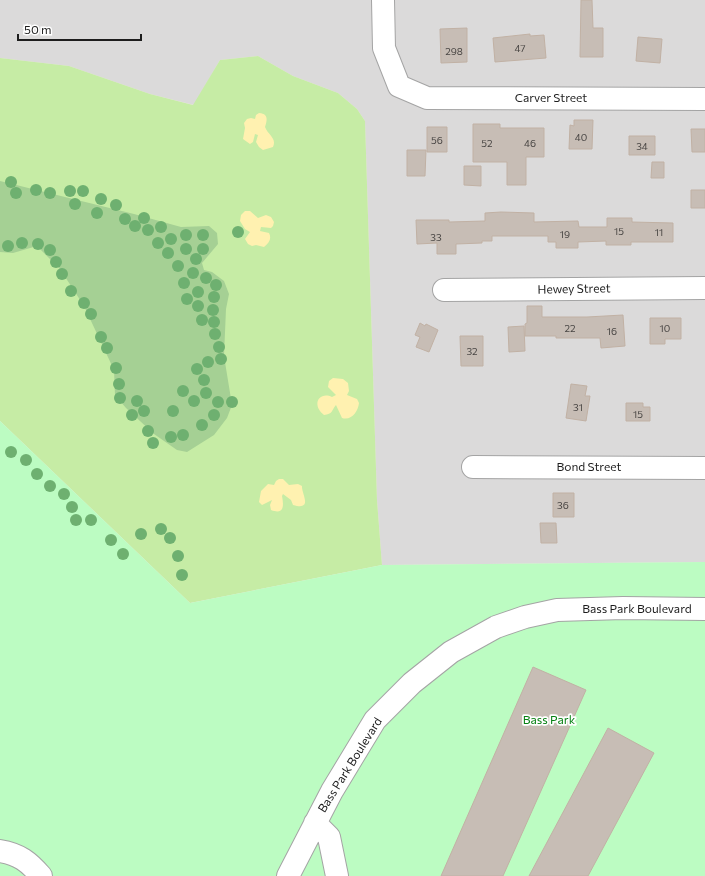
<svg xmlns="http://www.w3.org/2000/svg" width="705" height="876" viewBox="0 0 705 876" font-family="Commissioner,sans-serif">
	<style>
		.residential { fill: #dbdada }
		.grass { fill: #c6eca5 }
		.forest { fill: #a5d094 }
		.sand { fill: #fff1b0 }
		.park { fill: #bcfcc2 }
		.building { fill: #c7bdb5; stroke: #c1b1a4 }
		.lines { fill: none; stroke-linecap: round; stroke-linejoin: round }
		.minor-casing { stroke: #a4a4a4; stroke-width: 24 }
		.minor { stroke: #fff; stroke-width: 22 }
		.tree { fill: #6eb070 }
		.labels { text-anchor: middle; stroke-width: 3.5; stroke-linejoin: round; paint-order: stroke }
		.number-label { font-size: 10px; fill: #484543 }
		.street-label { font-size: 12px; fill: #1d1d1d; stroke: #fff }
		.park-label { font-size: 12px; fill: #058012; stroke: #fff }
	</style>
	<rect width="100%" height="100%" fill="#efebe2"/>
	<!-- residential -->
	<path class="residential" d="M 0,0 L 705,0 L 705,562 L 382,565 L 377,500 L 365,121 L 357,109 L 338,93 L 293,76 L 258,56 L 220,60 L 194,105 L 150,94 L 69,66 L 0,58 Z"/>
	<!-- grass -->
	<path class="grass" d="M 258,56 L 293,76 L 338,93 L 357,109 L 365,121 L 377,500 L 382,565 L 190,603 L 0,421 L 0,58 L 69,66 L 150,94 L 193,105 L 220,60 Z"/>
	<!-- forest -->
	<path class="forest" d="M 0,181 L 134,214 L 181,227 L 209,226 L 217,233 L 218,244 L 202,263 L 204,270 L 212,272 L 224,281 L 229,294 L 226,309 L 224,356 L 232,405 L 227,418 L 214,435 L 187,452 L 177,450 L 154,434 L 126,408 L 115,395 L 114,370 L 84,306 L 60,269 L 37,246 L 13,253 L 0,252 Z"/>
	<!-- sand -->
	<path class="sand" d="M 259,113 C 269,114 267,120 265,127 C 268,135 277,138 273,147 L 263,150 L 259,147 L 256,142 L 258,135 L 255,134 L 253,142 L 250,144 L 243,139 L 245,128 L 244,123 L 247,119 L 251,118 L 255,119 L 256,115 Z
		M 245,211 L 250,211 L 258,218 L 266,215 L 271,217 L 274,222 L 273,226 L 271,228 L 261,227 L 260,231 L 269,233 C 272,239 269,243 264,247 L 256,245 L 252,246 L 248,244 L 245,239 L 250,232 L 245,229 L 240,221 L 241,215 Z
		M 333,378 L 343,379 L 348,383 L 349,391 L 347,395 L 357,399 L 359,403 C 358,411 352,421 342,418 L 336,405 C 331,411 333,414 324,415 C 311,405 319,391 332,397 L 336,395 L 328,387 L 329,381 Z
		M 279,479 L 283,479 L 289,485 L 298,484 L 302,486 C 301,493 314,511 293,505 L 291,500 L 283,494 L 282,496 C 284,506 284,515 271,510 L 270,505 L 272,500 L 262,505 L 259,502 L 261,491 L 268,484 L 274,485 L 276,481 Z"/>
	<!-- park -->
	<path class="park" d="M 0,421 L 190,603 L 382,565 L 705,562 L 705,876 L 0,876 Z"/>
	<!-- building -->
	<path class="building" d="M 581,0 L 592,0 L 593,28 L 603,28 L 603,57 L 580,57 Z
		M 467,28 L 467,62 L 441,63 L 440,29 Z
		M 530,34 L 530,36 L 544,35 L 546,58 L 495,62 L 493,38 Z
		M 638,37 L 662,39 L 660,63 L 636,61 Z
		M 574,120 L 593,120 L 592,149 L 569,149 L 570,125 L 574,126 Z
		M 473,124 L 500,124 L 500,128 L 544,128 L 544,157 L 526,157 L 526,185 L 507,185 L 507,162 L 473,162 Z
		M 427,127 L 447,127 L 447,152 L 427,152 Z
		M 691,129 L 705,129 L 705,152 L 692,152 Z
		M 629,136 L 655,136 L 655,155 L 629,155 Z
		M 407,150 L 426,150 L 425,176 L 407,176 Z
		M 652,162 L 664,162 L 664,178 L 651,178 Z
		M 464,166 L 481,166 L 481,186 L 464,185 Z
		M 691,190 L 705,190 L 705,208 L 691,208 Z
		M 501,212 L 534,213 L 534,222 L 578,221 L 579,227 L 607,227 L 607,218 L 632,218 L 632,222 L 673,223 L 673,242 L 631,242 L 631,245 L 606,245 L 606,241 L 578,242 L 578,248 L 556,248 L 556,242 L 548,242 L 548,236 L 492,236 L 492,241 L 482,241 L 482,243 L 456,244 L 456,254 L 437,254 L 437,243 L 417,244 L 416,220 L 449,220 L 449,222 L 485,221 L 485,213 Z
		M 527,306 L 542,306 L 542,317 L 587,317 L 623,315 L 625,346 L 601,348 L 600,338 L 556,338 L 556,336 L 525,336 L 525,324 L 527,323 Z
		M 650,318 L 681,318 L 681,339 L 665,339 L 665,344 L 650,344 Z
		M 420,323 L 425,326 L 426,324 L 438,330 L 429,352 L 416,347 L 420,337 L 415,335 Z
		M 524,326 L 525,351 L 509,352 L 508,327 Z
		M 460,336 L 483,336 L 483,366 L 461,366 Z
		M 571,384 L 587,386 L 585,396 L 590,396 L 586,421 L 566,418 Z
		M 626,403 L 643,403 L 643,407 L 650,407 L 650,421 L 626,421 Z
		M 553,493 L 574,493 L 574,517 L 553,517 Z
		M 540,523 L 556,523 L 557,543 L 541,543 Z
		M 533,667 L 586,690 L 503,876 L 441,876 Z
		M 608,728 L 654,753 L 588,876 L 529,876 Z"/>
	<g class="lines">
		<!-- minor casing -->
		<g class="minor-casing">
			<path id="minor" d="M 383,0 L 384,48 L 399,86 L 427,98 L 705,99
				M 444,290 L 705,288
				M 473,467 L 705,468
				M 315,823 L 329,837 L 337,876
				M 0,851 C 19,854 29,862 41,876
				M 288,876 L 332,791 L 375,720 L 412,683 L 451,652 L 496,627 L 525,617 L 557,610 L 623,608 L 705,609"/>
		</g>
		<!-- minor -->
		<use href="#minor" class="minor"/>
	</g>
	<!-- trees -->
	<g class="tree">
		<circle cx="11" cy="182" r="6"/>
		<circle cx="36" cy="190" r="6"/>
		<circle cx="70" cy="191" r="6"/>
		<circle cx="83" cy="191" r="6"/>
		<circle cx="16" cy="193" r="6"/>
		<circle cx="50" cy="193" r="6"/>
		<circle cx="101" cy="199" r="6"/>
		<circle cx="75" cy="204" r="6"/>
		<circle cx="116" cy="205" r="6"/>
		<circle cx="97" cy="213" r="6"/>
		<circle cx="144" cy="218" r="6"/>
		<circle cx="125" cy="219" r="6"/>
		<circle cx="135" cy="226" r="6"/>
		<circle cx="161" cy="227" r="6"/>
		<circle cx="148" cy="230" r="6"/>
		<circle cx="238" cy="232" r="6"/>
		<circle cx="186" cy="235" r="6"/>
		<circle cx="203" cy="235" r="6"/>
		<circle cx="171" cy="239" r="6"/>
		<circle cx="22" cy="243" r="6"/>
		<circle cx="158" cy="243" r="6"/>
		<circle cx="38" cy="244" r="6"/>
		<circle cx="8" cy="246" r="6"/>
		<circle cx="186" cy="249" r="6"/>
		<circle cx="203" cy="249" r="6"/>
		<circle cx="50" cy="250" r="6"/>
		<circle cx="168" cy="253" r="6"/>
		<circle cx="196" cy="259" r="6"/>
		<circle cx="56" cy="262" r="6"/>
		<circle cx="178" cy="266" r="6"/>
		<circle cx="193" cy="273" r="6"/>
		<circle cx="62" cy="274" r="6"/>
		<circle cx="206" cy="278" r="6"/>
		<circle cx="184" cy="283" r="6"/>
		<circle cx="216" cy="285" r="6"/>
		<circle cx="71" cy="291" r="6"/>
		<circle cx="198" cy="292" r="6"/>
		<circle cx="214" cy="297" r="6"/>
		<circle cx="187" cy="299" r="6"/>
		<circle cx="84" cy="303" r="6"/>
		<circle cx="198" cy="306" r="6"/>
		<circle cx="213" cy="310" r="6"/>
		<circle cx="91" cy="314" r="6"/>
		<circle cx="202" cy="320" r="6"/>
		<circle cx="214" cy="322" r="6"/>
		<circle cx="215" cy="334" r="6"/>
		<circle cx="101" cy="337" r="6"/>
		<circle cx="219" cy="347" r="6"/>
		<circle cx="107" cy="348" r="6"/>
		<circle cx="221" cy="359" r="6"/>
		<circle cx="208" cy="362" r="6"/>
		<circle cx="116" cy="368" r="6"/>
		<circle cx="197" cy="369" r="6"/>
		<circle cx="204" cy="380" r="6"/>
		<circle cx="119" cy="384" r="6"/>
		<circle cx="183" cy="391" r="6"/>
		<circle cx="206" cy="393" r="6"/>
		<circle cx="120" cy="398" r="6"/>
		<circle cx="137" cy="401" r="6"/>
		<circle cx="194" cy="401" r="6"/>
		<circle cx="218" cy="402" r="6"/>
		<circle cx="232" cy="402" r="6"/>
		<circle cx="144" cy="411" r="6"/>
		<circle cx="173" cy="411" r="6"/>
		<circle cx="132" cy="415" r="6"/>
		<circle cx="214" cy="415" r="6"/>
		<circle cx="202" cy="425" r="6"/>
		<circle cx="148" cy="431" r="6"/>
		<circle cx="183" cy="435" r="6"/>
		<circle cx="171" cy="437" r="6"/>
		<circle cx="153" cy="443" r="6"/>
		<circle cx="11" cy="452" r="6"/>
		<circle cx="26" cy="460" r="6"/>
		<circle cx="37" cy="474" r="6"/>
		<circle cx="50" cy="486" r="6"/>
		<circle cx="64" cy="494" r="6"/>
		<circle cx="72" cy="507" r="6"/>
		<circle cx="76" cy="520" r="6"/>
		<circle cx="91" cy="520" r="6"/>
		<circle cx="161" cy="529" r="6"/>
		<circle cx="141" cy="534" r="6"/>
		<circle cx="170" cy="538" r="6"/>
		<circle cx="111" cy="540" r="6"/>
		<circle cx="123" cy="554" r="6"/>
		<circle cx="178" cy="556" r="6"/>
		<circle cx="182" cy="575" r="6"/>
	</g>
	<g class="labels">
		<!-- number labels -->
		<g class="number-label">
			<text x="520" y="52">47</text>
			<text x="454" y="55">298</text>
			<text x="581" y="141">40</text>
			<text x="437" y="144">56</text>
			<text x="487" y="147">52</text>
			<text x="530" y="147">46</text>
			<text x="642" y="150">34</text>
			<text x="619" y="235">15</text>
			<text x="659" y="236">11</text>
			<text x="565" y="238">19</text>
			<text x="436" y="241">33</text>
			<text x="570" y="332">22</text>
			<text x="665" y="332">10</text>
			<text x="612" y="335">16</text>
			<text x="472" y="355">32</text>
			<text x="578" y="411">31</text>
			<text x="638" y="418">15</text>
			<text x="563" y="509">36</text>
		</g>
		<!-- street labels -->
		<g class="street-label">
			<text x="551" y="102">Carver Street</text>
			<text transform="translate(574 289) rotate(-1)" y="4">Hewey Street</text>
			<text x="589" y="471">Bond Street</text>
			<text x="637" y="613">Bass Park Boulevard</text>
			<text transform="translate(350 765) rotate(-58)" y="4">Bass Park Boulevard</text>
		</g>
		<!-- park labels -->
		<g class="park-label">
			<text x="549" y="724">Bass Park</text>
		</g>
	</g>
	<!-- scale -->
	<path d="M18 34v6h123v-6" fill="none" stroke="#1d1d1d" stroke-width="2"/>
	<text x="24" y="34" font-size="12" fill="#1d1d1d" stroke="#ffffff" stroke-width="3" paint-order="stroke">50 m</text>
</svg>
